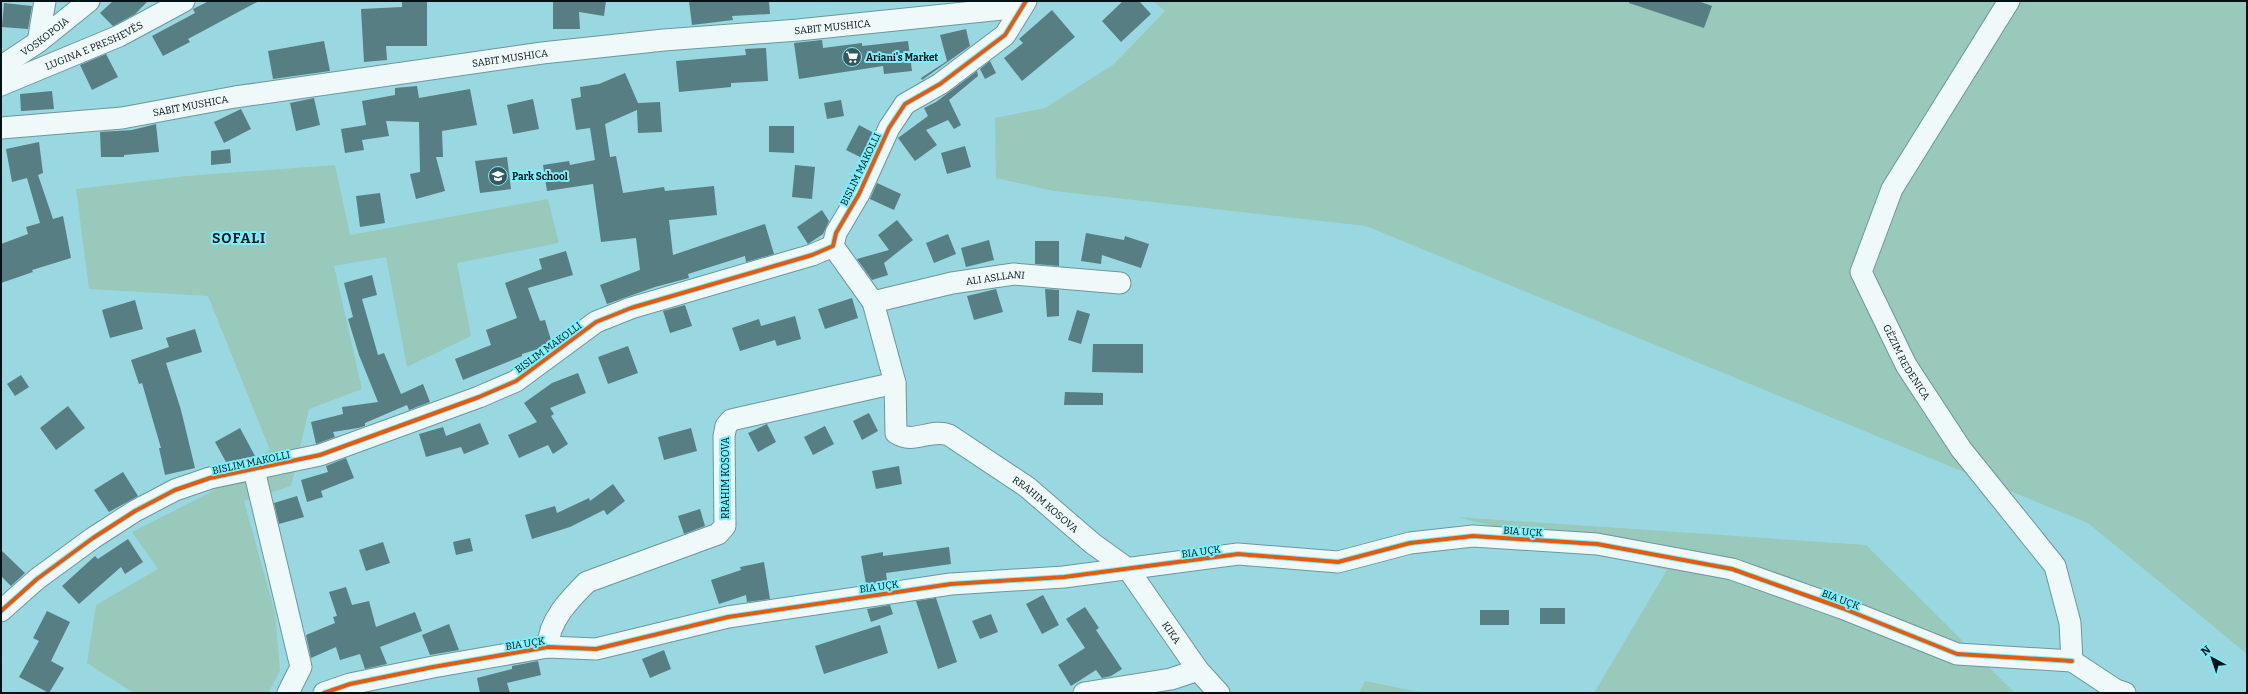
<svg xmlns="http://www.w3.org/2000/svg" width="2248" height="694" viewBox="0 0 2248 694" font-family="Bitter,serif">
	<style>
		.green { fill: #98c9ba }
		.building { fill: #567e83 }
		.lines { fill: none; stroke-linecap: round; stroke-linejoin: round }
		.minor-casing { stroke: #69989d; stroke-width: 23 }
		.minor { stroke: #f0f9fa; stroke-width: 21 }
		.cycleway-casing { stroke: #7beffe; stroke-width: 6 }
		.cycleway { stroke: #e8590c; stroke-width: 4 }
		.labels { text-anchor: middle; stroke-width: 4; stroke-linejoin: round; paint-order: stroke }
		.street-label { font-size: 10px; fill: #001215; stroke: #7beffe }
		.poi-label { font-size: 10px; font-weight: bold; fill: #001215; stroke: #7beffe; text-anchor: start }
		.district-label { font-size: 14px; font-weight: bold; letter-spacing: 1px; fill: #001215; stroke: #7beffe }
	</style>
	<rect width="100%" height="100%" fill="#99d8e0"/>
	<!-- green -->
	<path class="green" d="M 1153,1 L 2247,1 L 2247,654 L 2088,523 L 1366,226 L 1054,191 L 996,178 L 995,118 L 1045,108 L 1114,64 L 1165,11 Z
		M 335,165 L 350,235 L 548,199 L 559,243 L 457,263 L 471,336 L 407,367 L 386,257 L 334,266 L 362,389 L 309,409 L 291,486 L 244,501 L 275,613 L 280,671 L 268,693 L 134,693 L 87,663 L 96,605 L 158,569 L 132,532 L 209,493 L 270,450 L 208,296 L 89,289 L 76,189 L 187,176 Z
		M 1457,517 L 1866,545 L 2015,693 L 1594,693 L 1667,570 Z
		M 1365,681 L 1424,693 L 1359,693 Z"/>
	<!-- building -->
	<path class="building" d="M 113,1 L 148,1 L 135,14 L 113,26 L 100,13 Z
		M 209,1 L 259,1 L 188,39 L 190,42 L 163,56 L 152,36 L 195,13 L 193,9 Z
		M 553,1 L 606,1 L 604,16 L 579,12 L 580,29 L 553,29 Z
		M 689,1 L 769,1 L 770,14 L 732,16 L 733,20 L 692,25 Z
		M 1123,1 L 1139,1 L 1151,14 L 1121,42 L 1102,21 Z
		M 1629,1 L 1698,1 L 1712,6 L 1704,28 L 1629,3 Z
		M 402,2 L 427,2 L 427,46 L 386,46 L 387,60 L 364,62 L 361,9 L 402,7 Z
		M 4,3 L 32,6 L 28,29 L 2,27 Z
		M 1052,10 L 1075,37 L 1022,81 L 1004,58 L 1023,43 L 1019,39 Z
		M 966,29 L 970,46 L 922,80 L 921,78 L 947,61 L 940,35 Z
		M 822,40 L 823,48 L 862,43 L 862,46 L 908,41 L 912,71 L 884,74 L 883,66 L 799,79 L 794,43 Z
		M 324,41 L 330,71 L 273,79 L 268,51 Z
		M 766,48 L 768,81 L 731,83 L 731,87 L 679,92 L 676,61 L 746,55 L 745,49 Z
		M 106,54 L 118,77 L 92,90 L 80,65 Z
		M 990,61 L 996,73 L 985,79 L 980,69 Z
		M 977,71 L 978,76 L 949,100 L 961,125 L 954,129 L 948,120 L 926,130 L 937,145 L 915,161 L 898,138 L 928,116 L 924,108 L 936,102 Z
		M 625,73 L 638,103 L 660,102 L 662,132 L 638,133 L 637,110 L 605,124 L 610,157 L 616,156 L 623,193 L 664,187 L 665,191 L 714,186 L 717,215 L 669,220 L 673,255 L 765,224 L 774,254 L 746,262 L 745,256 L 688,274 L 689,278 L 655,287 L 607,304 L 600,285 L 640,270 L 636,238 L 601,242 L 593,184 L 547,191 L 543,165 L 569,161 L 570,165 L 595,160 L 590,128 L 576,130 L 571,99 L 581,97 L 580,87 L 599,84 Z
		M 417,86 L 419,98 L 470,89 L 477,125 L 442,131 L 443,157 L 436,157 L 445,191 L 416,199 L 410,174 L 420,172 L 419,122 L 386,121 L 389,136 L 362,140 L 364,150 L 345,153 L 341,129 L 366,125 L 362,101 L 395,95 L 395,88 Z
		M 52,91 L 54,109 L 21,111 L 20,94 Z
		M 314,98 L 320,125 L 296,131 L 290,103 Z
		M 533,99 L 539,129 L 513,134 L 507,105 Z
		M 841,100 L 844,116 L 827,119 L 824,103 Z
		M 241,109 L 251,129 L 224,143 L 214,122 Z
		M 156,124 L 159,152 L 124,155 L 124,157 L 101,157 L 100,132 L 132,130 Z
		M 859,125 L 874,133 L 862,158 L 846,150 Z
		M 769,126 L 794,126 L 794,153 L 769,152 Z
		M 39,142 L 43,173 L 38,175 L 53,219 L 63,216 L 71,258 L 32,270 L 33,272 L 1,283 L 1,244 L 28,234 L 26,227 L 40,223 L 27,178 L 12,182 L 6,149 Z
		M 965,146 L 971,167 L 947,174 L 941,153 Z
		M 230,149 L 231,163 L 211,165 L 211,151 Z
		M 507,157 L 511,189 L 480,193 L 475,161 Z
		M 795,165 L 815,167 L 812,199 L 792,197 Z
		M 854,172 L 855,173 L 848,189 L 846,188 Z
		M 877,183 L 901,194 L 894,210 L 870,199 Z
		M 380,193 L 385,223 L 360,227 L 356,196 Z
		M 822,210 L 829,221 L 823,234 L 808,244 L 797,227 Z
		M 897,220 L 913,240 L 884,263 L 888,275 L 872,280 L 857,259 L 889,250 L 878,235 Z
		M 1086,233 L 1124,240 L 1125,236 L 1149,244 L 1141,268 L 1102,255 L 1101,264 L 1081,261 Z
		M 948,234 L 956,254 L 934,263 L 926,243 Z
		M 989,240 L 994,260 L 966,267 L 961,248 Z
		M 1035,241 L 1059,241 L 1059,266 L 1035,264 Z
		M 566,251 L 573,275 L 528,288 L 540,321 L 545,320 L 551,340 L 541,348 L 522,354 L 522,356 L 463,380 L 455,359 L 491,345 L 486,330 L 517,318 L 505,283 L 542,269 L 539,259 Z
		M 372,275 L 377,295 L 362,299 L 378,355 L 384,353 L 401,394 L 423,384 L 430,402 L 409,410 L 407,405 L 365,423 L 365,426 L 358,428 L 333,432 L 335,437 L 316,444 L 311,422 L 343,414 L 342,407 L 378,402 L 359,355 L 348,319 L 353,317 L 344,283 Z
		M 996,289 L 1003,312 L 974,320 L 967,296 Z
		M 1045,289 L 1059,290 L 1059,316 L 1047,317 Z
		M 852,298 L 858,318 L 825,329 L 818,309 Z
		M 135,300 L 143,329 L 110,338 L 102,310 Z
		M 685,305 L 692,326 L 670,333 L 663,311 Z
		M 1077,310 L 1090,314 L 1081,344 L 1068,340 Z
		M 795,316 L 801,339 L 777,346 L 775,340 L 740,351 L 732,328 L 759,319 L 761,326 Z
		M 195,329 L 202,352 L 166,363 L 181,410 L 195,468 L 165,475 L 159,448 L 161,448 L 142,383 L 139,384 L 131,360 L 169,347 L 166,338 Z
		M 1093,344 L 1143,344 L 1143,373 L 1092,372 Z
		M 628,346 L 638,373 L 608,384 L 598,357 Z
		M 578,373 L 586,393 L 550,408 L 554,414 L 551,416 L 568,444 L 553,454 L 548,445 L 519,458 L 508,435 L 537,422 L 524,403 L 552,383 Z
		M 21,375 L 29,387 L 15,396 L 7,384 Z
		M 1065,392 L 1103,393 L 1103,405 L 1064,405 Z
		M 68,406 L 85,428 L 56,450 L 40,428 Z
		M 869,413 L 878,431 L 862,440 L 853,421 Z
		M 480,423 L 489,444 L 464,454 L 461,447 L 426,457 L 419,434 L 443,427 L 446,436 Z
		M 767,424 L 776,442 L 758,452 L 748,433 Z
		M 825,426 L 834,444 L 813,455 L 804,437 Z
		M 240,428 L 255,456 L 226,462 L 215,442 Z
		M 691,428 L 697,451 L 664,460 L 658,437 Z
		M 346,458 L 354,478 L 321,491 L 323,497 L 307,502 L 301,480 L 328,472 L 326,466 Z
		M 899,466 L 902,484 L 876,489 L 872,471 Z
		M 123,472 L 138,496 L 109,512 L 94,490 Z
		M 613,484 L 625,501 L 607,515 L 604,510 L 570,527 L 532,539 L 525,515 L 555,506 L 557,513 L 589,498 L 590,501 Z
		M 297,496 L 304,517 L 279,524 L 274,503 Z
		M 700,509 L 705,526 L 684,534 L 678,516 Z
		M 470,538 L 473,551 L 456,555 L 453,542 Z
		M 128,539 L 143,562 L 125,574 L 121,567 L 79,604 L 62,586 L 95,556 L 98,559 Z
		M 383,542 L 390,563 L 366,571 L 359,550 Z
		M 949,547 L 951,564 L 886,573 L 887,581 L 866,584 L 861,556 L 883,552 L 883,556 Z
		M 1,550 L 25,573 L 11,586 L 1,576 Z
		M 764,562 L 770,599 L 747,602 L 746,595 L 719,604 L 711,580 L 741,570 L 740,567 Z
		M 346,587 L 352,605 L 369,601 L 376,627 L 415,612 L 422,631 L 380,647 L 387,664 L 365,669 L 360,654 L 340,660 L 336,647 L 311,658 L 306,635 L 335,623 L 333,617 L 337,616 L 329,592 Z
		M 1043,595 L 1059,625 L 1042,634 L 1026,604 Z
		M 936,598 L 957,662 L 938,669 L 916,601 Z
		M 890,605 L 893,614 L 871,622 L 867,609 Z
		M 1085,607 L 1099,628 L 1096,630 L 1122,669 L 1111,676 L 1102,678 L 1096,670 L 1071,686 L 1058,665 L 1085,648 L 1066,619 Z
		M 1540,608 L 1565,608 L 1565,624 L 1540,624 Z
		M 1480,610 L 1509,610 L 1509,625 L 1480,625 Z
		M 47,611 L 70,622 L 51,661 L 64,668 L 49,693 L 19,677 L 39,641 L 33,638 Z
		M 991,614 L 998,632 L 980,639 L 972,621 Z
		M 449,624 L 459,650 L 430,655 L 422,635 Z
		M 880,625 L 888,653 L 824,674 L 815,646 Z
		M 664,650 L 671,669 L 650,678 L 642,659 Z
		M 538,661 L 541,675 L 507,683 L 510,693 L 480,693 L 477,678 L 512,669 L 512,666 Z"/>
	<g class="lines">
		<!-- minor casing -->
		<g class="minor-casing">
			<g id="minor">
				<path id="s1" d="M 2009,1 L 1892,189 L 1861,272 L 1906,365 L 1961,449 L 2055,566 L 2070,623 L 2072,661 L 2116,690 L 2125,693"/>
				<path d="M 38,42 L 45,1"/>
				<path id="s2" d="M 1,72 L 8,62 L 38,42 L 89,1"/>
				<path id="s3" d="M 1,85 L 119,36 L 184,1"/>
				<path id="s4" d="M 1,128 L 122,118 L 235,97 L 542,53 L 664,40 L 798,30 L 1022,7"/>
				<path id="s5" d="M 833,246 L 873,302 L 895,383 L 896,433 C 914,445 930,428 949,435 L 1027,487 L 1092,543 L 1128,569 L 1198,670 L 1219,693"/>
				<path id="s6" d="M 873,302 L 952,283 L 1014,274 L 1120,283"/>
				<path d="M 254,470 L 301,667 L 288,693"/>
				<path d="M 1,611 L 37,579 L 93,538 L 135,511 L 175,490 L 210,478 L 320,455 L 479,397 L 516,381 L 596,322 L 631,308 L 812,255 L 833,246 L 836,233 L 859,194 L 889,128 L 905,104 L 940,84 L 1005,35 L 1026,1"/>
				<path d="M 548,647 C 548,621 570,599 587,582 L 718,534 L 725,526 L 724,436 L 726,426 L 731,420 L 895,383"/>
				<path d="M 324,693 L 350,684 L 433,667 L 548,647 L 596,649 L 728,617 L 951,584 L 1064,577 L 1238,554 L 1338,562 L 1410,543 L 1473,536 L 1597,544 L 1732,569 L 1842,608 L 1957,654 L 2072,661"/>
				<path d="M 1084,693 L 1171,679 L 1198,670"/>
			</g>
		</g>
		<!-- minor -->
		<use href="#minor" class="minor"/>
		<!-- cycleway casing -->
		<g class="cycleway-casing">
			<path id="cycleway" d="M 1,611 L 37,579 L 93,538 L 135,511 L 175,490 L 210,478 L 320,455 L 479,397 L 516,381 L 596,322 L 631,308 L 812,255 L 833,246 L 836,233 L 859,194 L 889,128 L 905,104 L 940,84 L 1005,35 L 1026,1
				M 324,693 L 350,684 L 433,667 L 548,647 L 596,649 L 728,617 L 951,584 L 1064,577 L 1238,554 L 1338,562 L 1410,543 L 1473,536 L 1597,544 L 1732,569 L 1842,608 L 1957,654 L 2072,661"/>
		</g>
		<!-- cycleway -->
		<use href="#cycleway" class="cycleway"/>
	</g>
	<!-- icons -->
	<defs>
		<g id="supermarket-disc" transform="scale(1)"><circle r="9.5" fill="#36575c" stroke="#7beffe"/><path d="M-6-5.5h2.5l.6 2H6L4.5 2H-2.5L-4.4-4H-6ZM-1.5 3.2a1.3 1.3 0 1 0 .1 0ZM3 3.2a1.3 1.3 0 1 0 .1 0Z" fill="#fff"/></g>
		<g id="school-disc" transform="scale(1)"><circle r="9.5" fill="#36575c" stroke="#7beffe"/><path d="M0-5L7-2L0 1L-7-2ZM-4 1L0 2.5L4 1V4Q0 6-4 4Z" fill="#fff"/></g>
	</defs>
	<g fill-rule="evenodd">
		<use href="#supermarket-disc" x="852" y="57"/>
		<use href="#school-disc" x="498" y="176"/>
	</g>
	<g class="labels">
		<!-- street labels -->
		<g class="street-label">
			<text dy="4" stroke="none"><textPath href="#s4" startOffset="838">SABIT MUSHICA</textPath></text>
			<text dy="4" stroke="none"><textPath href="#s2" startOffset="57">VOSKOPOJA</textPath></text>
			<text dy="4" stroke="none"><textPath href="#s3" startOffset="101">LUGINA E PRESHEVËS</textPath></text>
			<text dy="4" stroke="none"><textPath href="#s4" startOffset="514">SABIT MUSHICA</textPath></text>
			<text dy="4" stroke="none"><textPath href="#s4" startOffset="191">SABIT MUSHICA</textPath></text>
			<text transform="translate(860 169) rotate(-64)" y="4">BISLIM MAKOLLI</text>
			<text dy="4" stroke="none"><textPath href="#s6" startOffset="125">ALI ASLLANI</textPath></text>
			<text transform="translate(548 347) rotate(-36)" y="4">BISLIM MAKOLLI</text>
			<text dy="4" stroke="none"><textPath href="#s1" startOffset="411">GËZIM REDENICA</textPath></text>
			<text transform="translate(251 462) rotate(-12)" y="4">BISLIM MAKOLLI</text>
			<text transform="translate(725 478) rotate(-90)" y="4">RRAHIM KOSOVA</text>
			<text dy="4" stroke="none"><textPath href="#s5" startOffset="376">RRAHIM KOSOVA</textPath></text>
			<text transform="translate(1523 531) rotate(4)" y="4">BIA UÇK</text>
			<text transform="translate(1201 551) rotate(-8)" y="4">BIA UÇK</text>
			<text transform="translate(879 586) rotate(-8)" y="4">BIA UÇK</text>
			<text transform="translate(1841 599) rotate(21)" y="4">BIA UÇK</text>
			<text dy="4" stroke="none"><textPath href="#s5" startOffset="558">KIKA</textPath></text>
			<text transform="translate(525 643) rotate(-9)" y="4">BIA UÇK</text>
		</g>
		<!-- poi labels -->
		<g class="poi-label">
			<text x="866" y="61">Ariani's Market</text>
			<text x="512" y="180">Park School</text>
		</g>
		<!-- district labels -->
		<g class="district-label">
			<text x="239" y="243">SOFALI</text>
		</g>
	</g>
	<!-- border -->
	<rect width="2248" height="694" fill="none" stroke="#001215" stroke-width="4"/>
	<!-- north arrow -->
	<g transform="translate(2212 658) rotate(320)" stroke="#7beffe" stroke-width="3" paint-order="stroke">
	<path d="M0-3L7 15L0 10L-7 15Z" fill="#001215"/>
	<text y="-6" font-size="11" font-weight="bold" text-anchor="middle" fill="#001215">N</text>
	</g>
</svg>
